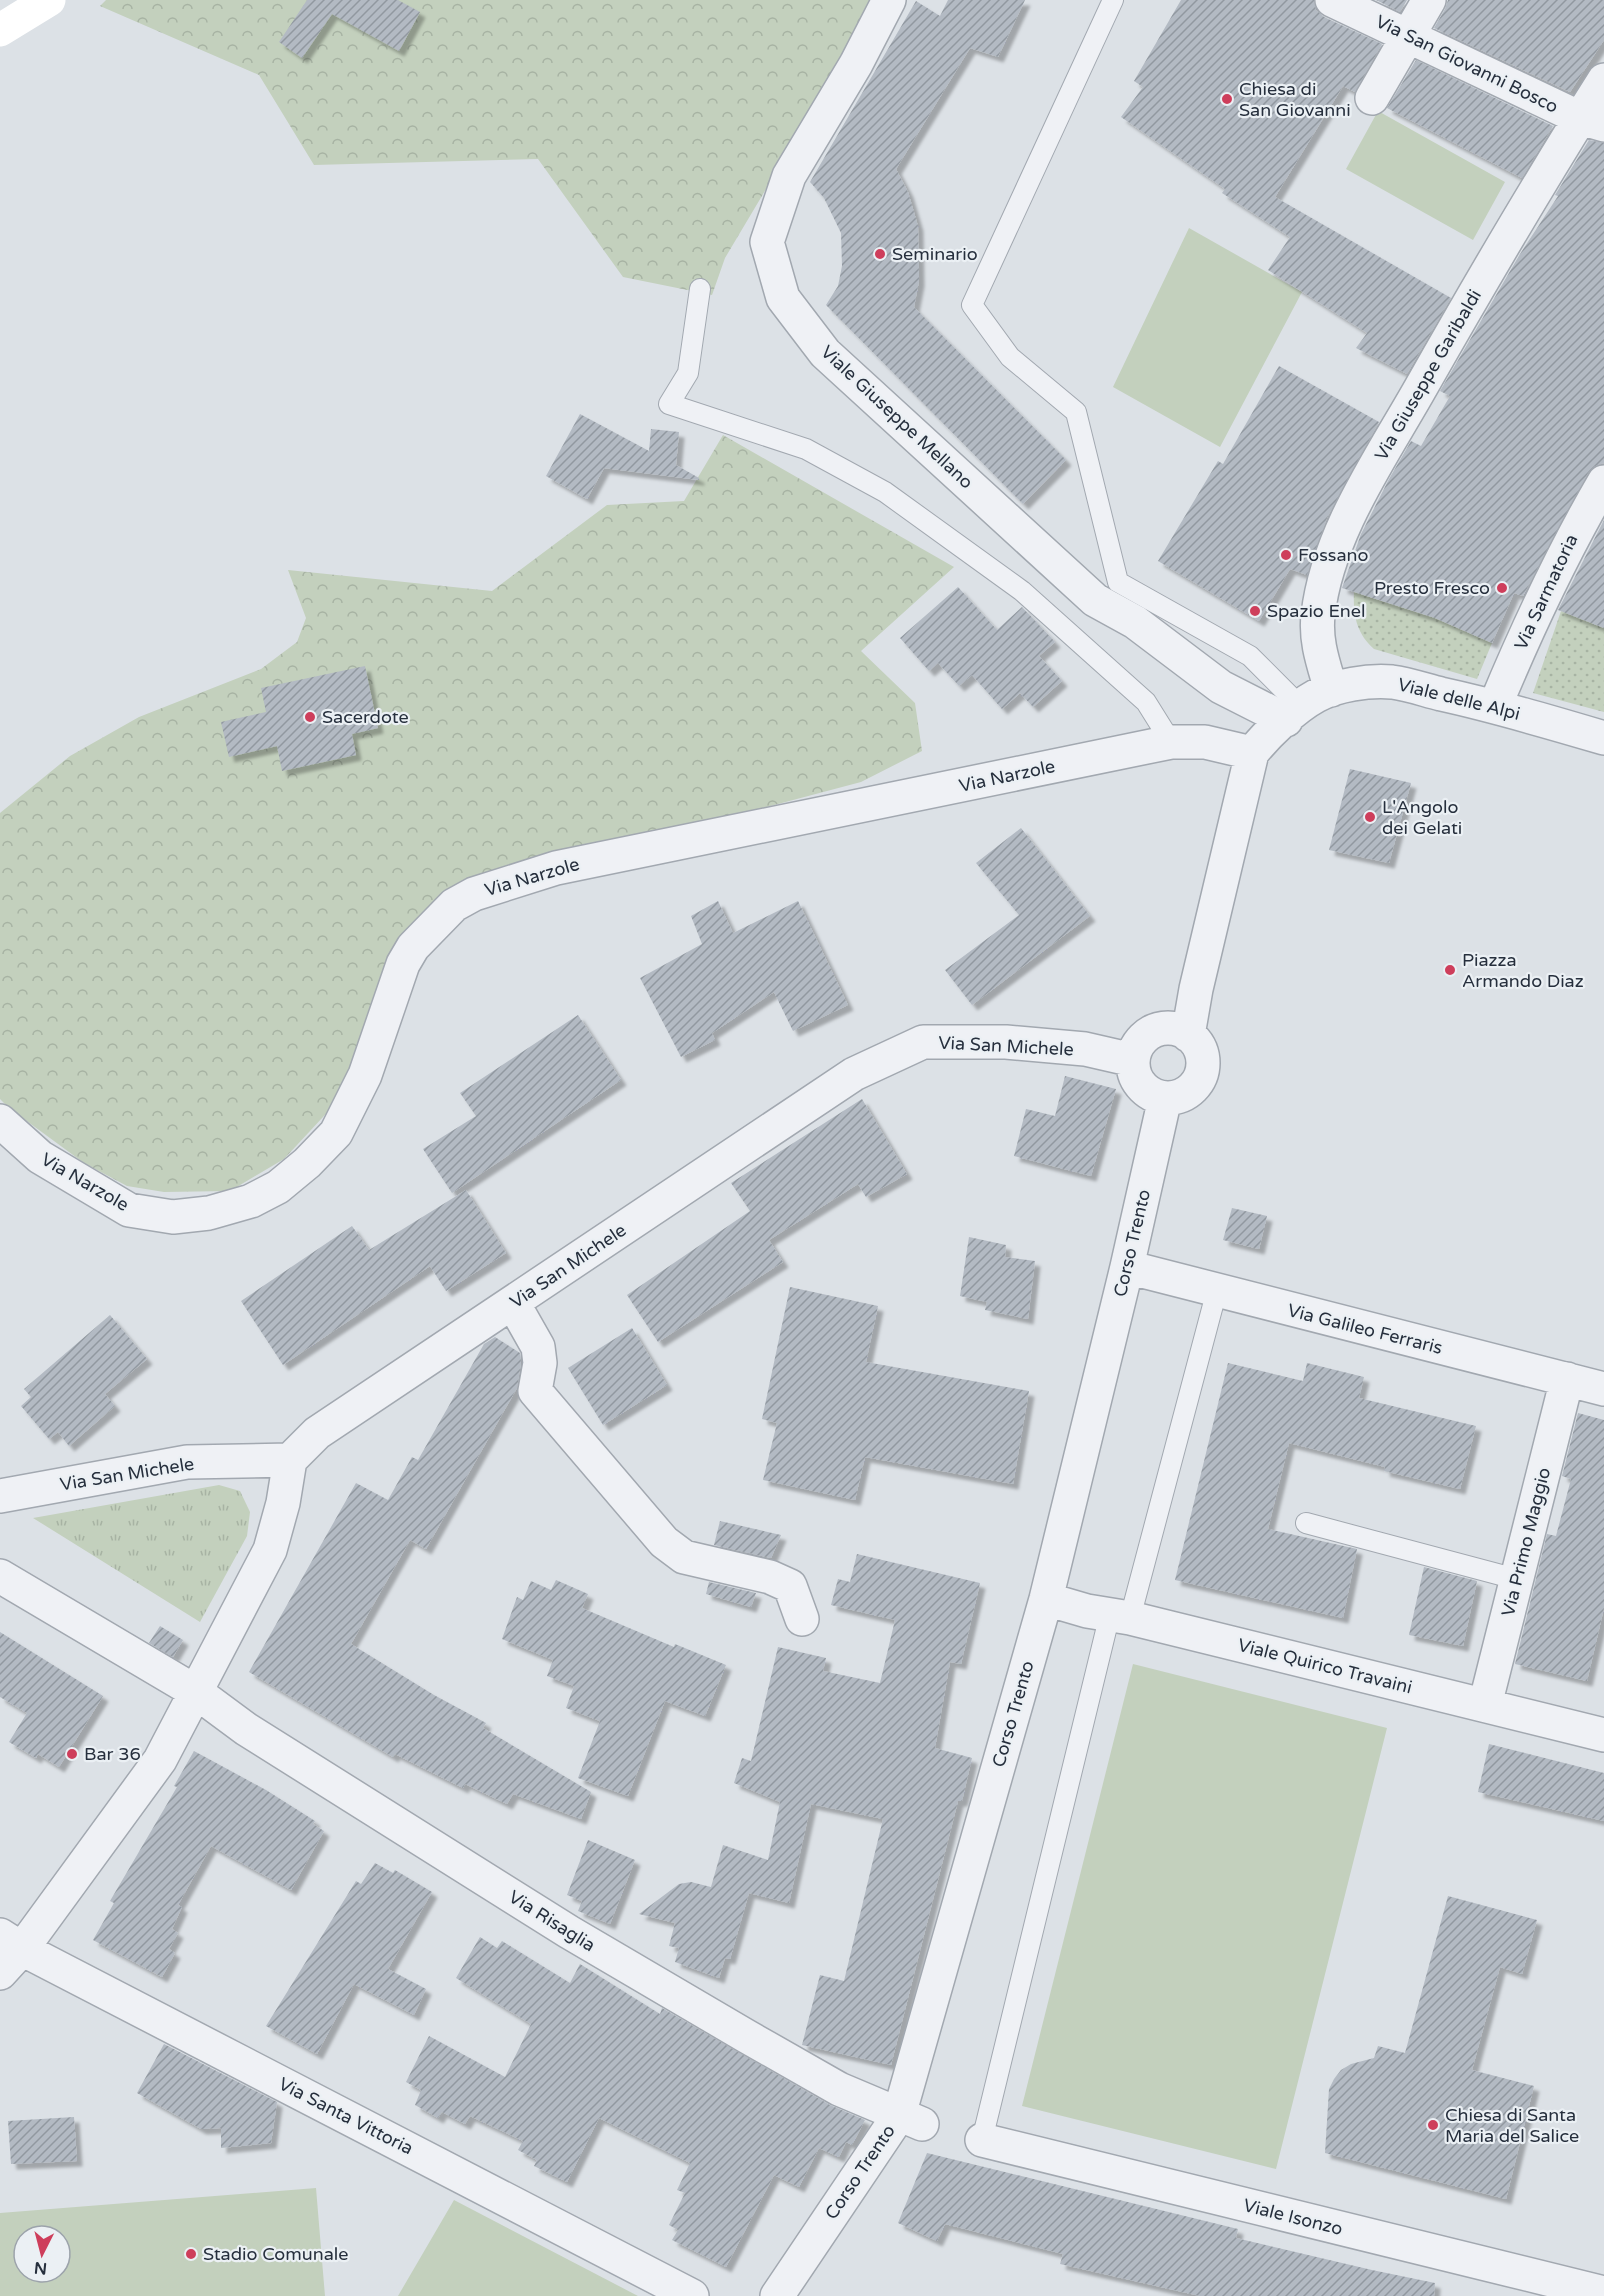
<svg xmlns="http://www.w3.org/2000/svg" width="1604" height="2296" viewBox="0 0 1604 2296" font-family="'Varela Round',sans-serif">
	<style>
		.grass { fill: url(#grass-tufts) }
		.forest { fill: url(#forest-crowns) }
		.park { fill: url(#park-dots) }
		.pitch { fill: #c3d0bd; fill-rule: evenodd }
		.building { fill: url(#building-hatch); filter: url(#shadow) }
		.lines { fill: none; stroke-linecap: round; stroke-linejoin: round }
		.lane-casing { stroke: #a2a8b0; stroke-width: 22 }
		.street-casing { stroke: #a2a8b0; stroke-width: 36 }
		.lane { stroke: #eff1f5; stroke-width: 20 }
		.street { stroke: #eff1f5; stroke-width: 33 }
		.secondary { stroke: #fff; stroke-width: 33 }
		.poi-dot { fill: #ce3e5b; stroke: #ebf0f4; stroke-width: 2 }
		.labels { text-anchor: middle; stroke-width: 4.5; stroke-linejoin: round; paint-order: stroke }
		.street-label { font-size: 18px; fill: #262f3d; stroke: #ebf0f4 }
		.poi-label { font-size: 18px; fill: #262f3d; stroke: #ebf0f4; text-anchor: start }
	</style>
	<defs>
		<pattern id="grass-tufts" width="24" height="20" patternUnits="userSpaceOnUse" patternTransform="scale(1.5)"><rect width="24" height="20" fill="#c3d0bd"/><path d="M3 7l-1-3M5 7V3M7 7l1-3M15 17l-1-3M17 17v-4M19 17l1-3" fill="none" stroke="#a7b3a3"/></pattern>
		<pattern id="forest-crowns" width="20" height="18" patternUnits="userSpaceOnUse" patternTransform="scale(1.5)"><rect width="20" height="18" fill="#c3d0bd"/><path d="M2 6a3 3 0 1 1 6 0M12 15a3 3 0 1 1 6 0" fill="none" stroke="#a7b3a3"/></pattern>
		<pattern id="park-dots" width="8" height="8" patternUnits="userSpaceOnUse" patternTransform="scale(1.5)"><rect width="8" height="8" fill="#c3d0bd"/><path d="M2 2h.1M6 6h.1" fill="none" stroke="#a7b3a3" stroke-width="1.8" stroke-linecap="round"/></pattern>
		<pattern id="building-hatch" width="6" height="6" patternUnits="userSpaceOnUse" patternTransform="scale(1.5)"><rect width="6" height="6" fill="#b3bac3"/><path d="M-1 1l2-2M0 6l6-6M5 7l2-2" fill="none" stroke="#9198a0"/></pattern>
		<filter id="shadow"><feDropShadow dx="5.5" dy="5.5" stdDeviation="1.5" flood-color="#0004"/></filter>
	</defs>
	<rect width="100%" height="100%" fill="#dce1e6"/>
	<!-- grass -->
	<path class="grass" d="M 219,1485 L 240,1491 L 250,1512 L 247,1536 L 200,1622 L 33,1518 Z"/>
	<!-- forest -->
	<path class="forest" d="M 106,0 L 873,0 L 794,142 L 725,258 L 712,295 L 623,277 L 538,159 L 314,165 L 259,75 L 100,6 Z
		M 723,435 L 954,567 L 861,651 L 915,703 L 922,751 L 861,782 L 706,823 L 465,879 L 401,947 L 349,1089 L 284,1159 L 230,1191 L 164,1192 L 127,1186 L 84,1163 L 9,1108 L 0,1099 L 0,813 L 70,756 L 139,717 L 261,669 L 297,642 L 306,618 L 288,570 L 492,591 L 607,505 L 684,501 Z"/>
	<!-- park -->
	<path class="park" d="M 1354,592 L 1435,618 L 1492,643 L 1477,679 L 1374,649 C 1356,633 1353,615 1354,592 Z
		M 1561,611 L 1604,628 L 1604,712 L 1533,693 Z"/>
	<!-- pitch -->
	<path class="pitch" d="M 1378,111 L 1505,182 L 1473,240 L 1346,169 Z
		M 1189,228 L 1302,292 L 1220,447 L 1113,387 Z
		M 1133,1664 L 1387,1728 L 1276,2169 L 1022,2106 Z
		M 316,2188 L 325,2296 L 0,2296 L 0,2213 ZM 24,2236 L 60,2236 L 60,2272 L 24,2272 Z
		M 454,2200 L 638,2296 L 398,2296 Z"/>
	<!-- building -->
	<path class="building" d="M 307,0 L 398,0 L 420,12 L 399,51 L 332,14 L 302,58 L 279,42 Z
		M 948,0 L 1025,0 L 998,57 L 970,48 L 896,169 L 908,192 L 918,226 L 919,281 L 914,307 L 1066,460 L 1023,504 L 826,305 L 838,286 L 842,266 L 841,233 L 824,198 L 810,182 L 916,1 L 940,16 Z
		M 1181,0 L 1314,0 L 1316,10 L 1324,17 L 1382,44 L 1355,92 L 1343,86 L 1275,197 L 1451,298 L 1407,374 L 1356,348 L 1367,333 L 1268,270 L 1290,237 L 1222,193 L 1225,189 L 1121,117 L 1143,87 L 1134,81 Z
		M 1376,0 L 1407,0 L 1400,12 Z
		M 1448,0 L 1604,0 L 1604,40 L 1570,92 L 1434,28 L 1445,9 Z
		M 1416,60 L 1553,126 L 1522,178 L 1387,108 Z
		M 1589,140 L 1604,143 L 1604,463 L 1595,466 L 1588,473 L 1523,596 L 1514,593 L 1492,643 L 1435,618 L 1342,588 L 1361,534 L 1389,479 L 1411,441 L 1421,446 L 1450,396 L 1440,391 L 1520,254 L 1558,196 L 1555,195 Z
		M 1279,366 L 1379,422 L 1327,518 L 1307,575 L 1290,569 L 1259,621 L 1158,561 L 1218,461 L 1223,464 Z
		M 580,414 L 649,451 L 651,429 L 679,432 L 676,465 L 699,478 L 699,480 L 604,468 L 587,499 L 546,476 Z
		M 1604,520 L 1604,628 L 1558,610 Z
		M 958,587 L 997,630 L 1022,607 L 1055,642 L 1039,656 L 1062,681 L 1033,707 L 1020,693 L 1002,709 L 972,675 L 959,686 L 938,663 L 929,671 L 900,638 Z
		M 365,666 L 378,728 L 352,734 L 356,755 L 282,771 L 277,746 L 229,757 L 221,722 L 266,712 L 261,688 Z
		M 1350,769 L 1411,783 L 1389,863 L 1329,850 Z
		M 1021,828 L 1090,916 L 972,1005 L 945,970 L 1019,915 L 976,863 Z
		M 718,901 L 733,933 L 798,901 L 848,1005 L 793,1031 L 774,992 L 712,1033 L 715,1040 L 681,1057 L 640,978 L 702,944 L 691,916 Z
		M 578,1015 L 621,1080 L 452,1193 L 423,1149 L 476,1116 L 460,1093 Z
		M 1065,1076 L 1116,1089 L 1091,1176 L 1014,1156 L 1026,1109 L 1055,1116 Z
		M 862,1099 L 907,1174 L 866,1197 L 858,1184 L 769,1240 L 783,1262 L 658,1342 L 627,1295 L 750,1211 L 731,1183 Z
		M 466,1190 L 506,1253 L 446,1291 L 430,1266 L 283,1365 L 241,1301 L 352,1226 L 369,1250 Z
		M 1232,1208 L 1267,1216 L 1259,1249 L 1223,1240 Z
		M 969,1237 L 1006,1245 L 1005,1257 L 1035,1261 L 1028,1319 L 985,1310 L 987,1302 L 960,1296 Z
		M 790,1287 L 878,1306 L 866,1362 L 1029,1391 L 1013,1484 L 865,1457 L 855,1500 L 763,1480 L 777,1423 L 762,1419 Z
		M 110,1315 L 147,1359 L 105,1394 L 115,1406 L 69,1446 L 58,1432 L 49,1439 L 21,1406 L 31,1397 L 24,1389 Z
		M 632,1328 L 667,1385 L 603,1425 L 568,1368 Z
		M 495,1337 L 520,1353 L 521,1363 L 517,1388 L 426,1549 L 410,1540 L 351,1644 L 434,1695 L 486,1723 L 483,1728 L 591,1792 L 581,1819 L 513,1794 L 507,1804 L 465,1784 L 463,1788 L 395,1754 L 393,1757 L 249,1672 L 356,1483 L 388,1500 L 412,1457 L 418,1460 L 484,1344 Z
		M 1228,1363 L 1303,1381 L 1307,1363 L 1364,1377 L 1359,1398 L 1476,1426 L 1460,1489 L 1384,1471 L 1385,1467 L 1289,1443 L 1268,1529 L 1357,1549 L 1343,1618 L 1175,1580 Z
		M 1578,1413 L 1604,1420 L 1604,1608 L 1587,1681 L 1515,1664 L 1547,1534 L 1556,1536 L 1571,1479 L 1562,1476 Z
		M 720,1521 L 781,1535 L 771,1558 L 714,1545 Z
		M 857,1554 L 980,1583 L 961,1664 L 950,1662 L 935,1748 L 972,1758 L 962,1801 L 958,1801 L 891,2065 L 802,2045 L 820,1975 L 844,1981 L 883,1819 L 811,1804 L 789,1903 L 749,1893 L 730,1959 L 725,1958 L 719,1978 L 675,1962 L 679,1948 L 669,1946 L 675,1923 L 639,1914 L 679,1884 L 691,1882 L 711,1887 L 723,1845 L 768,1860 L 780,1802 L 734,1783 L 742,1758 L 751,1761 L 778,1647 L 826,1658 L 823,1671 L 880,1683 L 895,1620 L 831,1605 L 838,1579 L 850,1582 Z
		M 1424,1567 L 1477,1581 L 1463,1646 L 1409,1635 Z
		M 556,1580 L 588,1594 L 582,1608 L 674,1647 L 675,1644 L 726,1665 L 705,1716 L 665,1701 L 628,1796 L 578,1778 L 600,1721 L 566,1708 L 574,1686 L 547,1676 L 553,1660 L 502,1639 L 517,1597 L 523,1600 L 531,1581 L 551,1590 Z
		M 709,1582 L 756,1593 L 751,1607 L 706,1594 Z
		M 160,1626 L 183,1640 L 173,1657 L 149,1643 Z
		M 0,1632 L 103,1696 L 59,1767 L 38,1754 L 36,1758 L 9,1742 L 27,1713 L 0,1697 Z
		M 1489,1744 L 1604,1773 L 1604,1821 L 1478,1792 Z
		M 194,1751 L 266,1790 L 315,1821 L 313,1824 L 324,1831 L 291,1890 L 211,1846 L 178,1905 L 182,1907 L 172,1929 L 178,1933 L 169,1949 L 175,1953 L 162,1977 L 93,1940 L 114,1903 L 110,1901 L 177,1787 L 174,1786 Z
		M 588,1840 L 635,1860 L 610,1924 L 578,1911 L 582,1901 L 567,1895 Z
		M 375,1863 L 393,1873 L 395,1870 L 432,1892 L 388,1969 L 426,1989 L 414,2015 L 354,1984 L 317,2054 L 266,2026 L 356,1881 L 361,1884 Z
		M 1448,1896 L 1537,1920 L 1522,1974 L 1500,1967 L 1472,2070 L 1534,2086 L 1506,2199 L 1325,2153 L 1329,2089 L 1334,2079 L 1341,2070 L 1351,2064 L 1374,2058 L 1378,2046 L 1405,2053 Z
		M 480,1937 L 497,1948 L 502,1941 L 570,1983 L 580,1964 L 660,2014 L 662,2008 L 830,2105 L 865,2120 L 852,2145 L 846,2142 L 839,2157 L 819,2148 L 799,2187 L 774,2175 L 726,2267 L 672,2240 L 678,2230 L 669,2225 L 685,2193 L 677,2190 L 690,2163 L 599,2118 L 567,2182 L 534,2166 L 537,2160 L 518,2150 L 523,2141 L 470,2116 L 465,2124 L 442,2112 L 438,2118 L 415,2105 L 421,2090 L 406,2082 L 429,2036 L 505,2077 L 531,2024 L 456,1978 Z
		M 164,2044 L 277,2102 L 271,2143 L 221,2148 L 221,2128 L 201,2129 L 137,2093 Z
		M 74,2117 L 77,2161 L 11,2164 L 8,2121 Z
		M 927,2153 L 1238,2229 L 1236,2238 L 1372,2270 L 1435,2283 L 1434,2296 L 1200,2296 L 1060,2264 L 1063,2254 L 945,2224 L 937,2241 L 898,2223 Z"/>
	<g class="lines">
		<!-- lane casing -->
		<g class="lane-casing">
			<path id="lane" d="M 1113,0 L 972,305 L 1010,357 L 1076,412 L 1118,582 L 1250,656 L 1301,707
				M 700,289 L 688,373 L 669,404 L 806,449 L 885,492 L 1022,591 L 1146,702 L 1171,742
				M 1306,1523 L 1516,1579
				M 1130,1618 L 1217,1290
				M 982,2140 L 1110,1614"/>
		</g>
		<!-- street casing -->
		<g class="street-casing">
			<path id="street" d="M 889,0 L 856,64 L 789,176 L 767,242 L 783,298 L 825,353 L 1095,600 L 1135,622 L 1221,687 L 1286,720
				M 1332,0 L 1580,118 L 1604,125
				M 1372,98 L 1429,0
				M 1331,690 C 1324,665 1315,642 1318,615 C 1327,534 1381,458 1420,389 C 1479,285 1540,181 1604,80
				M 1495,706 C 1527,629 1562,554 1604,482
				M1133 1063a35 35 0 1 1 70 0a35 35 0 1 1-70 0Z
				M 1188,1035 L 1196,989 L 1252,753 C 1267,734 1294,708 1316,696 C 1337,685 1368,680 1392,682 C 1408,684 1425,690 1441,694 C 1496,706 1550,722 1604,738
				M 0,1121 L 40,1157 L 129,1210 L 173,1217 L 209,1213 L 251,1201 L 278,1187 L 307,1163 L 336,1133 L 365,1075 L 403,964 L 413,947 L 454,905 L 474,894 L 556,868 L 1171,742 L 1205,742 L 1252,753
				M 1127,1267 L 1604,1389
				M 513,1303 L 538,1347 L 540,1363 L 535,1391 L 664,1542 L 684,1557 L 770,1577 L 790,1586 L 802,1619
				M 0,1496 L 187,1462 L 290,1460 L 317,1433 L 854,1074 L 923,1042 L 1006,1042 L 1085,1049 L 1133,1060
				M 0,1576 L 196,1692 L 246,1729 L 569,1932 L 746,2036 L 839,2089 L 922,2124
				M 1046,1599 L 1087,1611 L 1130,1618 L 1604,1735
				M 1485,1705 L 1567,1379
				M 0,1935 L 22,1949 L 692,2296
				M 0,1973 L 22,1949 L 160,1760 L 270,1550 L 283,1503 L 290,1460
				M 982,2140 L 1604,2293
				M 777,2296 L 899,2115 L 1046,1599 L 1127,1267 L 1165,1098"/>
		</g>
		<!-- lane -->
		<use href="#lane" class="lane"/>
		<!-- street -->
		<use href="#street" class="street"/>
		<!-- secondary -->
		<path class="secondary" d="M 0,30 L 49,0"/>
	</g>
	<!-- markers -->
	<g class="poi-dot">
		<circle cx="1227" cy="99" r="6"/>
		<circle cx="880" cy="254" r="6"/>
		<circle cx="1286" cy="555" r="6"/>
		<circle cx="1502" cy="588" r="6"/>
		<circle cx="1255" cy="611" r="6"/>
		<circle cx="310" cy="717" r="6"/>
		<circle cx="1370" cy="817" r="6"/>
		<circle cx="1450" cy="970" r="6"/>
		<circle cx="72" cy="1754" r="6"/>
		<circle cx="1433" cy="2125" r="6"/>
		<circle cx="191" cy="2254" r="6"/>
	</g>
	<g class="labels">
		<!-- street labels -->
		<g class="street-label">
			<text transform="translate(1467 64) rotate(26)" y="6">Via San Giovanni Bosco</text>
			<text transform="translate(1428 375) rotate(-60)" y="6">Via Giuseppe Garibaldi</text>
			<text transform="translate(897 417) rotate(43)" y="6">Viale Giuseppe Mellano</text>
			<text transform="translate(1546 592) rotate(-65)" y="6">Via Sarmatoria</text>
			<text transform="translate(1459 699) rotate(14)" y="6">Viale delle Alpi</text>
			<text transform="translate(1007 776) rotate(-12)" y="6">Via Narzole</text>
			<text transform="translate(532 877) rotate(-16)" y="6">Via Narzole</text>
			<text transform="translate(1006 1046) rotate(3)" y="6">Via San Michele</text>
			<text transform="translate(85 1182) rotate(30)" y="6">Via Narzole</text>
			<text transform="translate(1132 1243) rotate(-77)" y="6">Corso Trento</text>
			<text transform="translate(568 1266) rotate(-34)" y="6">Via San Michele</text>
			<text transform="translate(1365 1329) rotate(14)" y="6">Via Galileo Ferraris</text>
			<text transform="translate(127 1474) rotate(-9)" y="6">Via San Michele</text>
			<text transform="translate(1526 1542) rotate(-76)" y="6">Via Primo Maggio</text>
			<text transform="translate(1325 1666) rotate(14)" y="6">Viale Quirico Travaini</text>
			<text transform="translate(1013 1714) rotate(-74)" y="6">Corso Trento</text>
			<text transform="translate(552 1921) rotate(32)" y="6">Via Risaglia</text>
			<text transform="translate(346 2116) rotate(27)" y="6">Via Santa Vittoria</text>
			<text transform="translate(860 2172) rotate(-56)" y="6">Corso Trento</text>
			<text transform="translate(1293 2217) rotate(14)" y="6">Viale Isonzo</text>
		</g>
		<!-- poi labels -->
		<g class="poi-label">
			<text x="1239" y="95">Chiesa di<tspan x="1239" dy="21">San Giovanni</tspan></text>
			<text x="892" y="260">Seminario</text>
			<text x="1298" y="561">Fossano</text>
			<text x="1490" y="594" text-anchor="end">Presto Fresco</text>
			<text x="1267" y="617">Spazio Enel</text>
			<text x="322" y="723">Sacerdote</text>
			<text x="1382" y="813">L'Angolo<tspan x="1382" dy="21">dei Gelati</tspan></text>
			<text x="1462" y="966">Piazza<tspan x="1462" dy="21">Armando Diaz</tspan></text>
			<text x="84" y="1760">Bar 36</text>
			<text x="1445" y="2121">Chiesa di Santa<tspan x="1445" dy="21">Maria del Salice</tspan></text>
			<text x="203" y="2260">Stadio Comunale</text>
		</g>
	</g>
	<!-- north arrow -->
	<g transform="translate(42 2254) rotate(186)"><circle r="28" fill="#ebf0f4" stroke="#9ca3ab" stroke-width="1.5"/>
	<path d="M0-4.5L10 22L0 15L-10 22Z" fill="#ce3e5b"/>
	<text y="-9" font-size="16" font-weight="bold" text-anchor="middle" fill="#262f3d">N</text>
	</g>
</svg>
